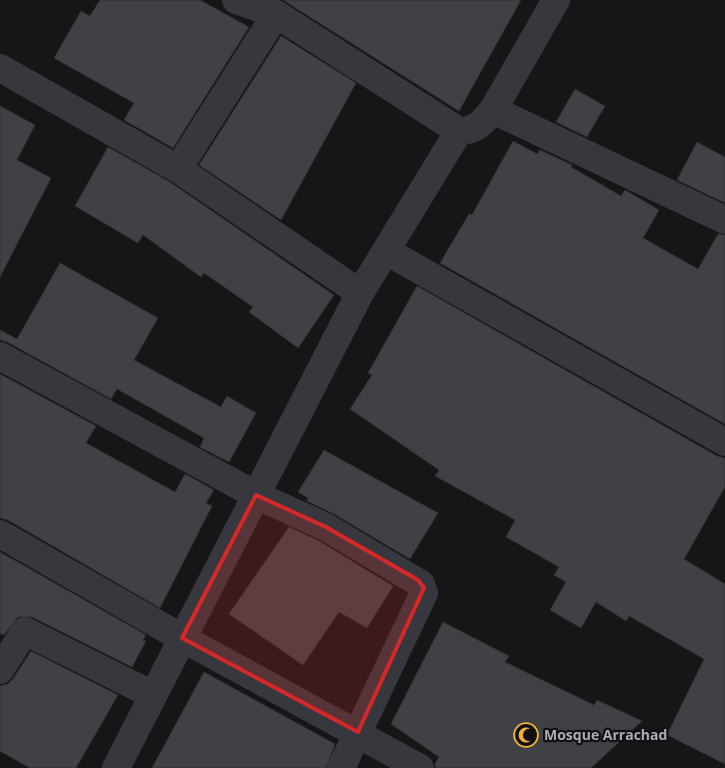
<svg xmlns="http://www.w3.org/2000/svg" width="725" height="768" viewBox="0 0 725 768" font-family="'Open Sans',sans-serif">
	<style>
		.building { fill: #404145; stroke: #303034 }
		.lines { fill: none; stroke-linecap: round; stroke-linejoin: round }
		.minor { stroke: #37383d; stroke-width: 28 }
		.marked { fill: #d62828; fill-opacity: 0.2; stroke: #d62828; stroke-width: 4; stroke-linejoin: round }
		.labels { text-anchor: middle; stroke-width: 4.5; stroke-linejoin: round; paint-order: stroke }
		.poi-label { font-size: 14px; font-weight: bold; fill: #a8adb8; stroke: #111113; text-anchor: start }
	</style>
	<rect width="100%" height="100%" fill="#161618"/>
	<!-- building -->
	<path class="building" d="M 100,0 L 200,0 L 249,27 L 173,148 L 124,120 L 134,103 L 54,58 L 81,11 L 90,16 Z
		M 283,0 L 521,0 L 459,111 Z
		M 281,36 L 356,83 L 281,220 L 199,165 Z
		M 575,89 L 605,106 L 587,137 L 556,122 Z
		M 0,106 L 35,125 L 17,160 L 51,178 L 0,277 Z
		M 513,141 L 537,154 L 540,150 L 572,165 L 571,167 L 621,196 L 625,190 L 659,210 L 643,238 L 698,269 L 718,234 L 725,235 L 725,424 L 440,263 L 469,214 L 472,215 Z
		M 697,142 L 725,157 L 725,203 L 677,180 Z
		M 108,147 L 170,182 L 334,295 L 298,348 L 249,312 L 253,307 L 204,273 L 201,277 L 143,235 L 138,243 L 75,206 Z
		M 60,263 L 158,318 L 134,360 L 221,407 L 227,396 L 256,413 L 229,462 L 200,447 L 204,438 L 117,389 L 111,399 L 7,342 L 0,340 L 0,330 L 17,339 Z
		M 417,286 L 717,456 L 725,458 L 725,487 L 684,559 L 725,584 L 725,764 L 667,735 L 704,659 L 629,616 L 626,621 L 596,602 L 581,628 L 550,610 L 566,582 L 554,575 L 559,567 L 506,537 L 515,520 L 435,476 L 439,470 L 350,409 L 372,375 L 368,373 Z
		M 0,374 L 96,426 L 86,443 L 175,492 L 185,474 L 214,490 L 206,503 L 212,506 L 160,608 L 8,520 L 0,518 Z
		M 324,450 L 438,513 L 410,559 L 334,514 L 307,501 L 308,498 L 298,492 Z
		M 289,527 L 319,541 L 393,586 L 367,628 L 339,612 L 303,665 L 229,614 Z
		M 0,552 L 146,635 L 143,640 L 146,641 L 132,667 L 32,617 L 18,617 L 4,635 L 0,633 Z
		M 443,622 L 509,656 L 505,662 L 594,705 L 597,700 L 642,721 L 591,768 L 436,768 L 435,764 L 439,757 L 391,724 Z
		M 31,651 L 118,695 L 76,768 L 30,768 L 0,751 L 0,686 L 8,684 L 13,679 Z
		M 204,672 L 335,744 L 326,768 L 152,768 Z"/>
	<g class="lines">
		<!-- minor -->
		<path class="minor" d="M 236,0 L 276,14 L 459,131
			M 0,68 L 178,169 L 360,293
			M 493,110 L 725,220
			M 178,169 L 276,14
			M 386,251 L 725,442
			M 0,356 L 256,495 L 326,527 L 421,584 L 424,593 L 341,768
			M 0,534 L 182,638 L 420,768
			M 0,670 L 25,631 L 153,695
			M 116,768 L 360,293 L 459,131 C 476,131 483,122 493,110 L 556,0"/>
	</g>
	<!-- marked area -->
	<path class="marked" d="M 256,495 L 326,527 L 418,580 L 424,588 L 358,732 L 182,638 Z"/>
	<!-- icons -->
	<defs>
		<g id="mosque-ring" transform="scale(1.25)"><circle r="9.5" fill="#111113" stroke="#f2b134" stroke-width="1.5"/><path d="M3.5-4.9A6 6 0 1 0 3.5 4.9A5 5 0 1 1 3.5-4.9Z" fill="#f2b134"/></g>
	</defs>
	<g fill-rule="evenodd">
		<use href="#mosque-ring" x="526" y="735"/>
	</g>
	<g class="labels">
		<!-- poi labels -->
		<g class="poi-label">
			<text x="544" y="740">Mosque Arrachad</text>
		</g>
	</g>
</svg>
